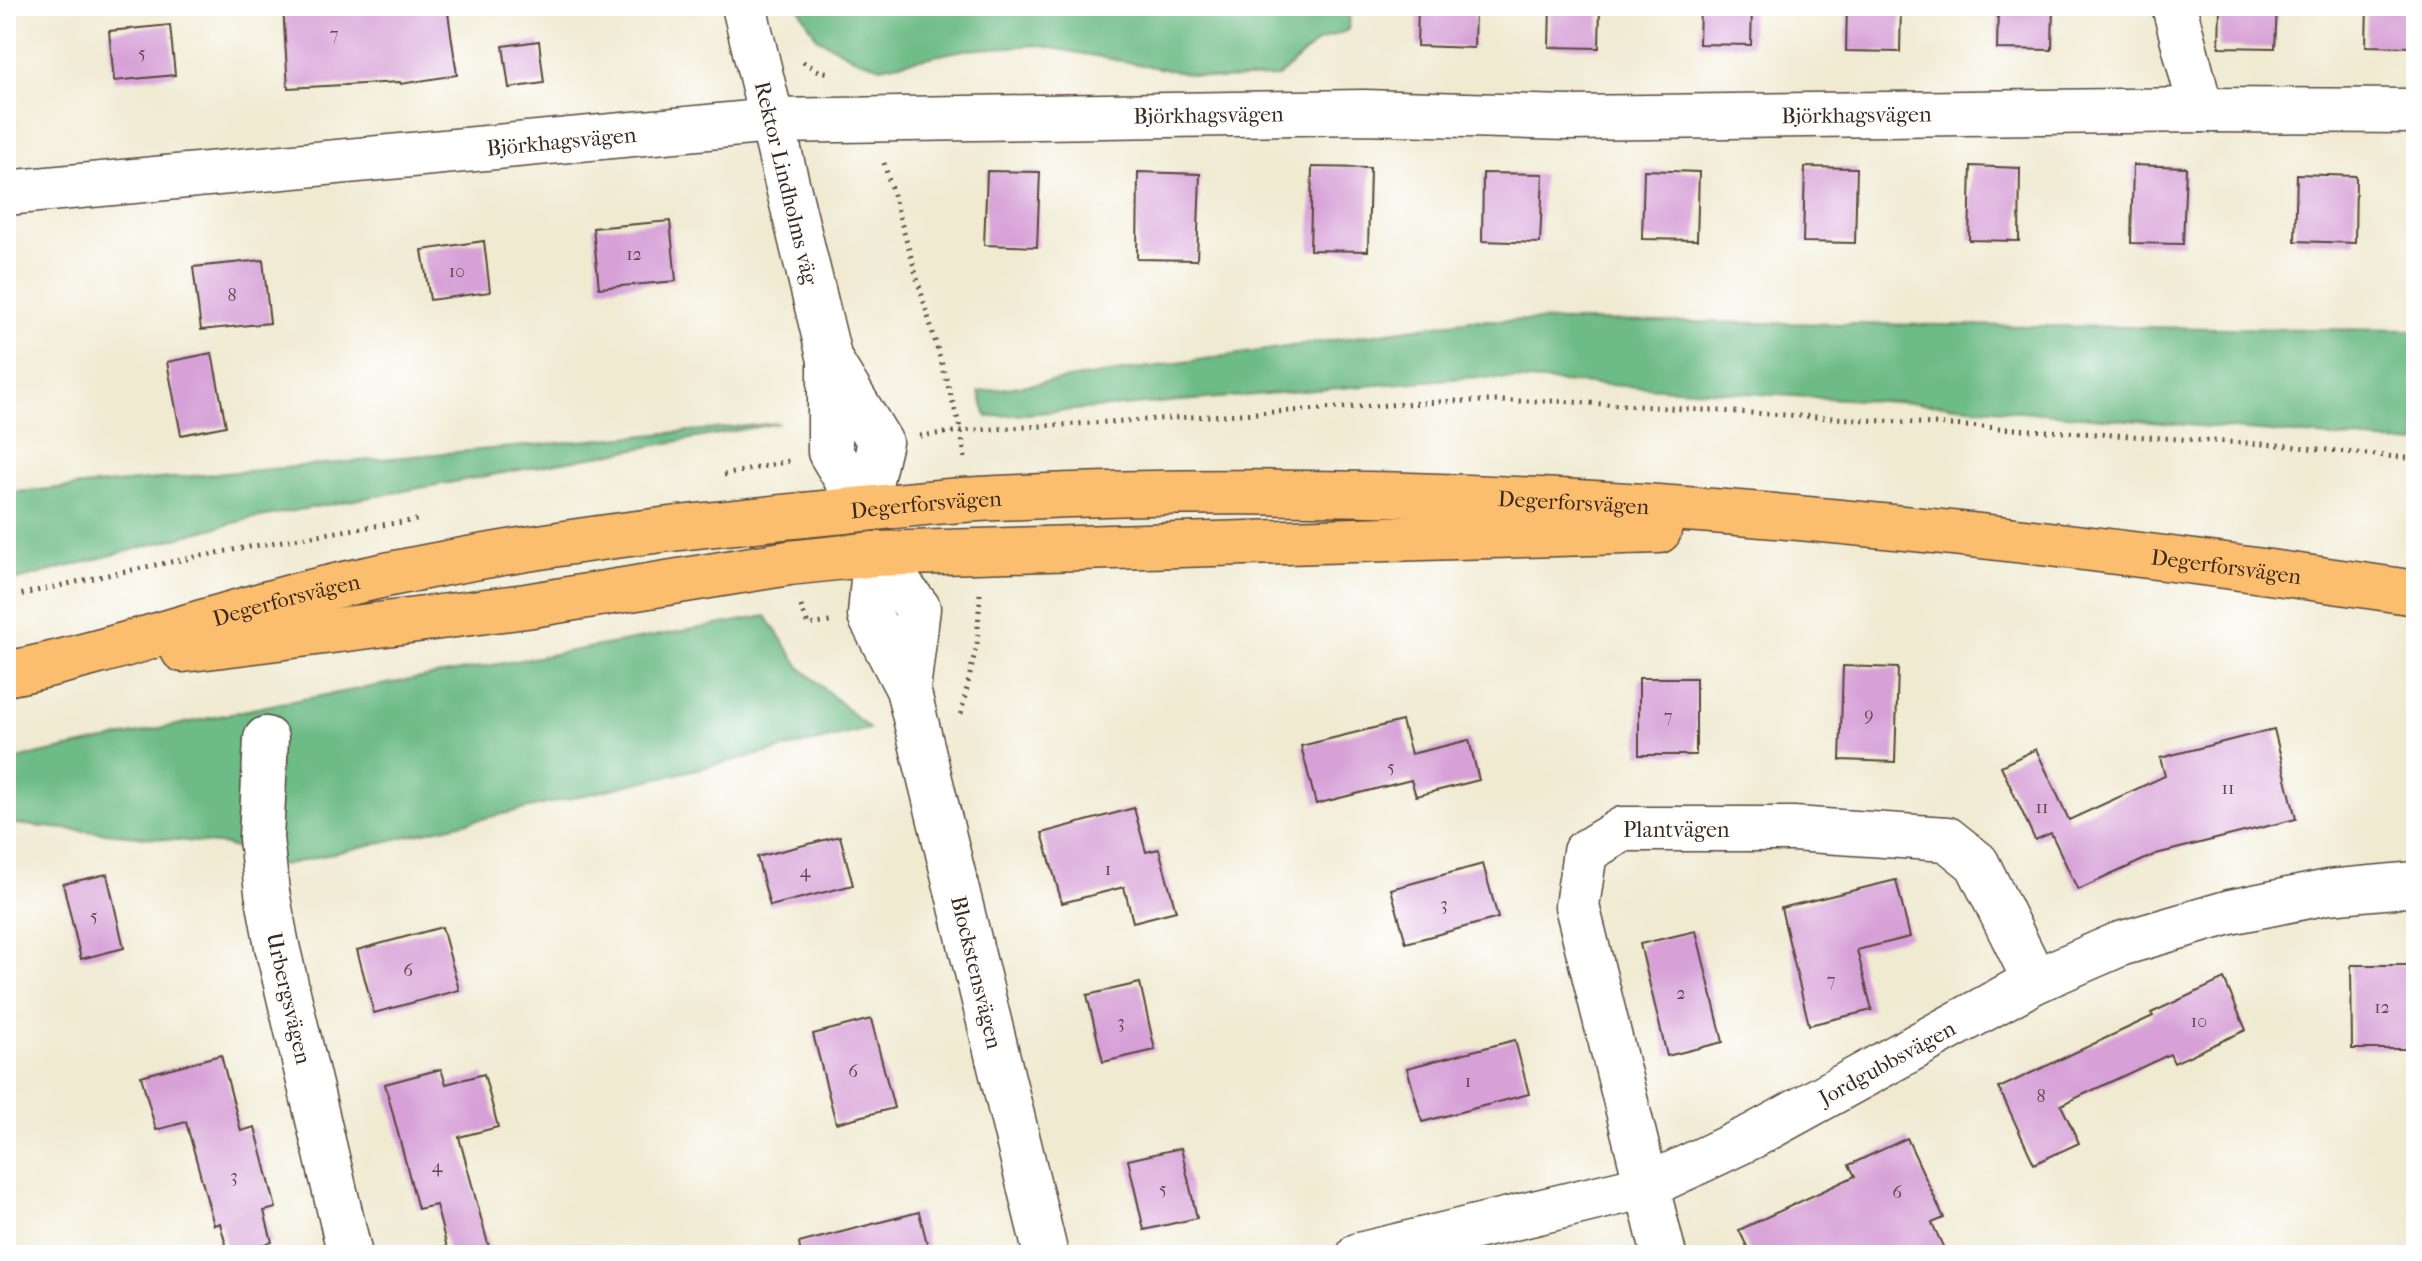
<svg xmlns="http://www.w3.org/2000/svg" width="2422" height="1261" viewBox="0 0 2422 1261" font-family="'IM FELL French Canon',serif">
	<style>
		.forest { fill: #6dbb85; stroke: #547252; stroke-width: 2 }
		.building { fill: #d7a1d7 }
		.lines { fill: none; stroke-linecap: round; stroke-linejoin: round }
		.minor-casing { stroke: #564739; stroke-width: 47 }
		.major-casing { stroke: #564739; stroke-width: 47 }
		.path { stroke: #564739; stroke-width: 5; stroke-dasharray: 2 6; stroke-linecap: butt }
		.minor { stroke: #fff; stroke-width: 44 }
		.major { stroke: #fbbd6e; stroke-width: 44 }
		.labels { text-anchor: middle; stroke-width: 7; stroke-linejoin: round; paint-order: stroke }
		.number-label { font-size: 18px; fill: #62484c }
		.street-label { font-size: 22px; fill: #3b2a1e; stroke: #fff }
	</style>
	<rect width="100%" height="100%" fill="#fff"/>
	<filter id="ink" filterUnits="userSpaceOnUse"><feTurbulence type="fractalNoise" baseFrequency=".0125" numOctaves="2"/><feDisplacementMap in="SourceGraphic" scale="16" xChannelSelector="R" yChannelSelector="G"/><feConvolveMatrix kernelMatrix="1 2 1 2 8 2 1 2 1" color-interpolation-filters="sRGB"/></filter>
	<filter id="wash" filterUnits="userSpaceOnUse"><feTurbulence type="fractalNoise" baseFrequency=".006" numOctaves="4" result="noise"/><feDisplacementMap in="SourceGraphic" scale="32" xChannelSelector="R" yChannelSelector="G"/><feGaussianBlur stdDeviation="1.8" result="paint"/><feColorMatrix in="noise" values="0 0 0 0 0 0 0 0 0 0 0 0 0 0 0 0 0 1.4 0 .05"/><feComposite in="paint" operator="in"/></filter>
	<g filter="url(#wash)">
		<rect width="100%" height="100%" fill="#f0ead1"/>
		<!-- forest -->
		<path class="forest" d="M 798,6 L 1352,6 L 1348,30 L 1317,42 L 1278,77 L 1217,79 L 1037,45 L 964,50 L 881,67 L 852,57 L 817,38 Z
			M 1471,320 L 2416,330 L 2416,444 L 1946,405 L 1475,377 L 987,417 L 979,392 Z
			M 779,423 L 249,519 L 6,583 L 6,493 Z
			M 766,616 L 800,667 L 869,729 L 284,865 L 226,845 L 6,823 L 6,761 L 281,703 Z"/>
		<g id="blocks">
			<!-- building -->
			<path class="building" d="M 283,6 L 447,6 L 457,75 L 401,84 L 400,82 L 288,88 Z
				M 1418,6 L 1475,6 L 1474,48 L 1417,46 Z
				M 1550,6 L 1600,6 L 1599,48 L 1549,47 Z
				M 1700,6 L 1752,6 L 1751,45 L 1699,44 Z
				M 1847,6 L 1901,6 L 1900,52 L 1846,51 Z
				M 1998,6 L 2053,6 L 2052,50 L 1997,49 Z
				M 2220,6 L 2277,6 L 2275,48 L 2219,47 Z
				M 2367,6 L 2416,6 L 2416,47 L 2366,46 Z
				M 170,25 L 175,75 L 114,81 L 109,31 Z
				M 539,41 L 544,83 L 509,88 L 503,46 Z
				M 2133,165 L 2186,167 L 2183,244 L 2131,243 Z
				M 1971,166 L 2020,168 L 2019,241 L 1969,240 Z
				M 1312,167 L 1370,168 L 1368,251 L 1310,250 Z
				M 1805,167 L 1857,168 L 1855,243 L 1803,242 Z
				M 1644,170 L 1699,172 L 1697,240 L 1642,239 Z
				M 987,171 L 1040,172 L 1037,247 L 984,245 Z
				M 1138,172 L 1200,174 L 1197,260 L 1137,259 Z
				M 1483,173 L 1543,174 L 1540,243 L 1482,241 Z
				M 2297,174 L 2356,176 L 2355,243 L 2295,241 Z
				M 670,221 L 676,281 L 599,288 L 593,228 Z
				M 484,241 L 490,292 L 430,300 L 422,250 Z
				M 263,260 L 270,323 L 201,330 L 193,267 Z
				M 212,353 L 226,426 L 181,435 L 167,362 Z
				M 1843,666 L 1898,668 L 1895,762 L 1840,760 Z
				M 1639,678 L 1696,678 L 1696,755 L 1639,755 Z
				M 1402,721 L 1411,754 L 1469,740 L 1479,780 L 1416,796 L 1411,780 L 1316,804 L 1301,746 Z
				M 2274,729 L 2296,819 L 2156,854 L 2078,890 L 2051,833 L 2035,840 L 2001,766 L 2036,749 L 2069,820 L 2165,776 L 2160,758 Z
				M 1134,808 L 1146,852 L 1159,849 L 1176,911 L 1133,922 L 1124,887 L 1062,903 L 1042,833 Z
				M 840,836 L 853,885 L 770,906 L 757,857 Z
				M 1483,864 L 1498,918 L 1406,943 L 1391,889 Z
				M 107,874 L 124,948 L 81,959 L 63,884 Z
				M 1896,880 L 1910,937 L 1857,950 L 1872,1010 L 1809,1025 L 1781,908 Z
				M 442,927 L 459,990 L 374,1013 L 357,950 Z
				M 1696,931 L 1723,1042 L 1667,1056 L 1640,944 Z
				M 2351,965 L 2412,965 L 2413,1049 L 2352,1049 Z
				M 2224,979 L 2246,1030 L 2174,1063 L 2170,1054 L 2061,1105 L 2079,1143 L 2034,1164 L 1999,1088 L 2153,1016 L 2151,1013 Z
				M 1140,983 L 1155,1050 L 1103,1062 L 1087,995 Z
				M 871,1019 L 894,1108 L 836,1123 L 813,1034 Z
				M 1515,1040 L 1529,1094 L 1422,1122 L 1407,1068 Z
				M 221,1055 L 241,1131 L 255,1127 L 276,1208 L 264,1211 L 272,1242 L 228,1253 L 220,1223 L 214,1225 L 186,1122 L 156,1130 L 141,1076 Z
				M 441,1069 L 446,1084 L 484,1074 L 498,1127 L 459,1137 L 491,1255 L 449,1255 L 436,1205 L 418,1209 L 385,1084 Z
				M 1907,1138 L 1944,1218 L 1932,1223 L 1947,1255 L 1751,1255 L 1739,1230 L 1855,1176 L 1849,1165 Z
				M 1181,1148 L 1197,1218 L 1144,1230 L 1128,1160 Z
				M 919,1212 L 930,1255 L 801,1255 L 799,1243 Z"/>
		</g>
	</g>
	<g filter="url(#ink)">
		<use href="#blocks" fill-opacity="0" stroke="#564739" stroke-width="2"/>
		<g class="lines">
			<!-- minor casing -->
			<g class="minor-casing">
				<g id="minor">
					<path id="s1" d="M 744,6 L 830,360 L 830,452 L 864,509"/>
					<path d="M 2174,6 L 2201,110"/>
					<path id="s2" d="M 6,193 L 772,121 L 1364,112 L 1568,118 L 2201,110 L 2416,111"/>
					<path d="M 830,360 L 880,442 L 864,509"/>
					<path id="s3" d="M 875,554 L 870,616 L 908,689 L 1046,1255"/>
					<path d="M 875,554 L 918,608 L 908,689"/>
					<path id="s4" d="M 266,739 L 261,838 L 267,892 L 277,946 L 350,1255"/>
					<path id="s5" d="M 1359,1255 L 1647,1186 L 1753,1136 L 2035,981 L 2120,944 L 2230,912 L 2328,892 L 2416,884"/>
					<path id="s6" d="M 1664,1255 L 1577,906 L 1585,852 L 1623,829 L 1793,829 L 1947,839 L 1977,863 L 2035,981"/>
				</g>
			</g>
			<!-- major casing -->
			<g class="major-casing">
				<g id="major">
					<path d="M 183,650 L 526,606 L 789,563 L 875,554 L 1659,531"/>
					<path id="s7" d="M 6,674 C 122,651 233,608 349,583 C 420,567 493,554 565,543 C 658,529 751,520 845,511 C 889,507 934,501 979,499 C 1459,474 1941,522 2416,593"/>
				</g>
			</g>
			<!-- path -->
			<path class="path" d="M 803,62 L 819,71 L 830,73
				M 884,163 L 961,431 L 965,458
				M 920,436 L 961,431 L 1454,401 L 1555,401 L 2278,445 L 2416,459
				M 724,475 L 789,461
				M 6,598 C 142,566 279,539 417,520
				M 801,606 L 808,625 L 830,622
				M 961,714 L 977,643 L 980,594"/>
			<!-- minor -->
			<use href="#minor" class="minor"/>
			<!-- major -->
			<use href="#major" class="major"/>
		</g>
	</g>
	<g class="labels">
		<!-- number labels -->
		<g class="number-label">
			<text x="334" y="40">7</text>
			<text x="142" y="59">5</text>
			<text x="634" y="260">12</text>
			<text x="457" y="277">10</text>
			<text x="232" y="301">8</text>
			<text x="1869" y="720">9</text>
			<text x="1668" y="722">7</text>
			<text x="1391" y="773">5</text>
			<text x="2228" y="794">11</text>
			<text x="2042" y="813">11</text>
			<text x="1108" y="875">1</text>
			<text x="805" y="877">4</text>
			<text x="1444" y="910">3</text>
			<text x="94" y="922">5</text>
			<text x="408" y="976">6</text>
			<text x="1831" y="986">7</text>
			<text x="1681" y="999">2</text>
			<text x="2382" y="1013">12</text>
			<text x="2199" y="1027">10</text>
			<text x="1121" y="1028">3</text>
			<text x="853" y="1077">6</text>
			<text x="1468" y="1087">1</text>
			<text x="2041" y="1102">8</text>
			<text x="437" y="1172">4</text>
			<text x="234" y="1182">3</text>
			<text x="1163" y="1195">5</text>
			<text x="1897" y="1198">6</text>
		</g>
		<!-- street labels -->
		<g class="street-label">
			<text dy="8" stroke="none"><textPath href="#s2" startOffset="1854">Björkhagsvägen</textPath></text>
			<text dy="8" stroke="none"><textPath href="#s2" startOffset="1206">Björkhagsvägen</textPath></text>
			<text dy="8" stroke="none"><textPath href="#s2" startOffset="558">Björkhagsvägen</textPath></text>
			<text dy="8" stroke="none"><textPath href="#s1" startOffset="182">Rektor Lindholms väg</textPath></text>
			<text dy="8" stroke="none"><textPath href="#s7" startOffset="1586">Degerforsvägen</textPath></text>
			<text dy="8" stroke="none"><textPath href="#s7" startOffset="938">Degerforsvägen</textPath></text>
			<text dy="8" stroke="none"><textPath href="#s7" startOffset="2242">Degerforsvägen</textPath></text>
			<text dy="8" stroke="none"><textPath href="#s7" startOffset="290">Degerforsvägen</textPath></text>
			<text dy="8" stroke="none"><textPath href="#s6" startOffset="512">Plantvägen</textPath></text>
			<text dy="8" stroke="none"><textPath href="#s3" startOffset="436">Blockstensvägen</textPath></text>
			<text dy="8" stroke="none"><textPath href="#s4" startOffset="262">Urbergsvägen</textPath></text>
			<text dy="8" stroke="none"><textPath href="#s5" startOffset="566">Jordgubbsvägen</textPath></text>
		</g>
	</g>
	<!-- margin -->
	<rect width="2422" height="1261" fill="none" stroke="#fff" stroke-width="32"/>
</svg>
